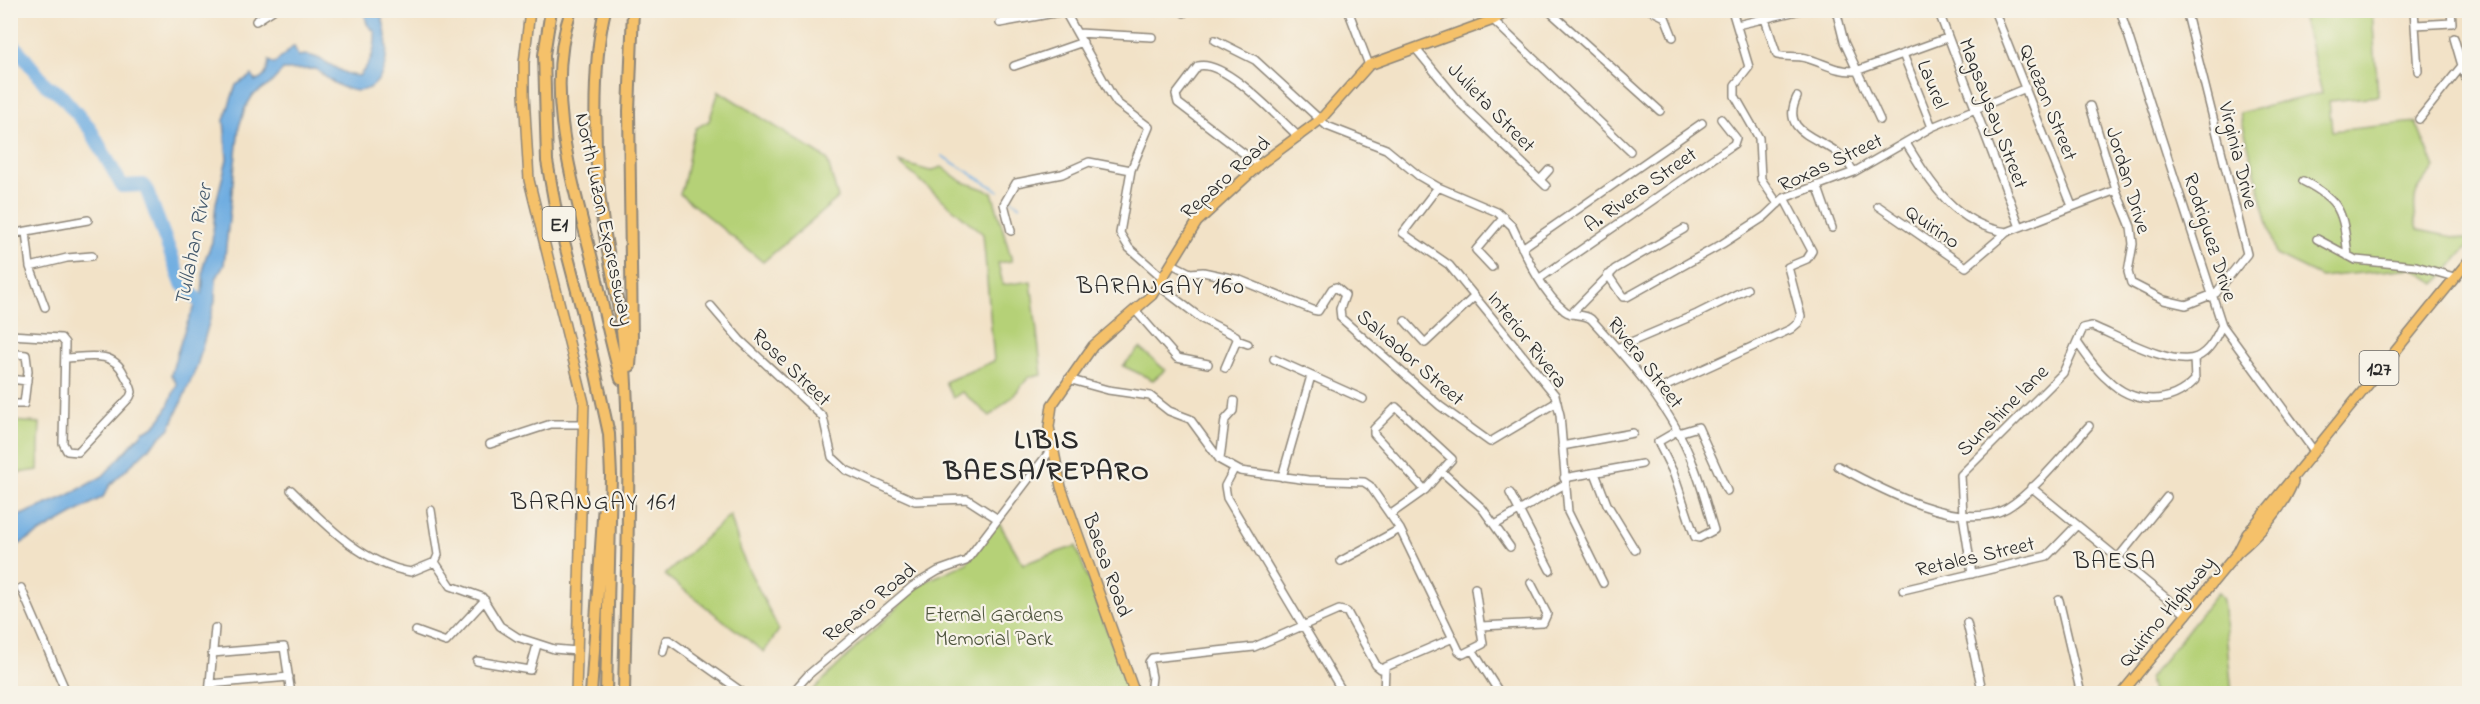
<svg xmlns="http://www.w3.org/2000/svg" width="2480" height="704" viewBox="0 0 2480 704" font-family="'Indie Flower',sans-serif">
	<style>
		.green { fill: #b5d177; stroke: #707e51; stroke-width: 1.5 }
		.water { fill: #6fade1; stroke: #4d6c86; stroke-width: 1.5 }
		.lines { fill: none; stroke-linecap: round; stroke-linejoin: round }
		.stream { stroke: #6fade1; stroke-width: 2 }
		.river { stroke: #6fade1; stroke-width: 14 }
		.minor-casing { stroke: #8e8679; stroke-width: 10 }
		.major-casing { stroke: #8e8679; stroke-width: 12 }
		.highway-casing { stroke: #8e8679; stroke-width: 14 }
		.minor { stroke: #fff; stroke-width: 7 }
		.major { stroke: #f5c16b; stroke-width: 9 }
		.highway { stroke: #f5c16b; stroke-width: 10 }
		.labels { text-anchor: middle; stroke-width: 4.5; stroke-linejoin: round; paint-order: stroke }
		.shield { fill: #f7f3e8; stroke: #686764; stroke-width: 1.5 }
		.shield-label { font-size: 20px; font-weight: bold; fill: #2b2b2b }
		.street-label { font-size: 21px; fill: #2b2b2b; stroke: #f7f3e8 }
		.park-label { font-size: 21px; fill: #4e543e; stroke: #f7f3e8 }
		.water-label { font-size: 22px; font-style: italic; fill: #43586b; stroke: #f7f3e8 }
		.quarter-label { font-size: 24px; letter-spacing: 1.5px; fill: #2b2b2b; stroke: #f7f3e8 }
		.district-label { font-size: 27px; font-weight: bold; letter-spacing: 1.5px; fill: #2b2b2b; stroke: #f7f3e8 }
	</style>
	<rect width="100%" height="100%" fill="#f7f3e8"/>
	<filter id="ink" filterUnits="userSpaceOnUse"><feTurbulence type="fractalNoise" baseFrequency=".0167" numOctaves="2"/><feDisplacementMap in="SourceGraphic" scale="12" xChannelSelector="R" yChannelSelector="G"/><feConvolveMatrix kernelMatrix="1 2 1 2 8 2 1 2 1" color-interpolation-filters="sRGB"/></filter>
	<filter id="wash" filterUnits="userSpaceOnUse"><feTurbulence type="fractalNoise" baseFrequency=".008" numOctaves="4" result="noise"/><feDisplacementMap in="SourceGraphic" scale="24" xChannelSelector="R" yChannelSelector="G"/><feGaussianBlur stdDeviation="1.35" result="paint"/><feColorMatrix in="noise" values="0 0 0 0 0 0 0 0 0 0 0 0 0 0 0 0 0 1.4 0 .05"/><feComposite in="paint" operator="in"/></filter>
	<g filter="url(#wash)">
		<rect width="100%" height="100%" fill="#f2e2c7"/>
		<!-- green -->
		<path class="green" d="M 2301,11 L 2372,11 L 2378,96 L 2329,101 L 2332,131 L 2416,122 L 2435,168 C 2413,191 2411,199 2418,230 L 2469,240 L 2469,245 L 2436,284 L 2413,268 L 2321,277 L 2276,255 L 2240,113 L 2322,93 Z
			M 719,91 L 827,159 L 838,198 L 763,262 L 680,194 C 689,172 687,149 696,128 L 709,121 Z
			M 898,162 L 930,171 L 942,167 L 961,181 L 992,192 L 1012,261 L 998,263 L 1003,285 L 1031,281 L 1042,375 L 1029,377 L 1014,395 L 990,416 L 962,392 L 953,398 L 945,382 L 994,361 L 983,234 Z
			M 1140,348 L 1165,370 L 1153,380 L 1123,366 Z
			M 11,421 L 40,423 L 38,470 L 11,474 Z
			M 730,515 L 743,558 L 779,630 L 764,652 L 665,575 Z
			M 998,521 L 1023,564 L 1076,546 L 1130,693 L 809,694 L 922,583 L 967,563 Z
			M 2218,592 L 2223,600 L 2232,693 L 2152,693 L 2149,679 Z"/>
		<!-- water -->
		<path class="water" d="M 364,11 L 380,11 C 400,66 375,123 316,69 L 283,70 L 269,85 L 253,95 L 245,108 L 239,127 L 224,265 L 216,279 L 215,301 L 197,366 L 170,428 L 110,485 L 103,497 L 11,549 L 11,519 L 67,496 L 103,476 L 144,431 C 164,425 169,402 177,384 L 171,375 C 175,359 190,306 202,297 L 204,262 L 212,242 L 216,203 L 227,159 L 224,120 L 236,85 L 252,75 L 255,81 C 266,79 267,71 269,61 L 274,64 L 294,46 L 298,56 C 323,51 336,76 359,76 C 371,63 376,50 375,32 L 367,24 Z"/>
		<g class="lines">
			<!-- stream -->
			<path class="stream" d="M 942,156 L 999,191
				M 1009,198 L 1020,206"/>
			<!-- river -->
			<path class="river" d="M 10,40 L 46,85 L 60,94 L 90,129 L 122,186 L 143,185 L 146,188 L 182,284 L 203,305"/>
		</g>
	</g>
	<g filter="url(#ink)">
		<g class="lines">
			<!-- minor casing -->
			<g class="minor-casing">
				<path id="minor" d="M 1064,10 L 1111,94 L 1117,103 L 1149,127 L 1131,170 L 1120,233 L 1129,248 L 1163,278
					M 1181,10 L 1184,13
					M 1348,10 L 1369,65
					M 1548,10 L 1660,111
					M 1651,10 L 1665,17 L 1673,37
					M 1732,10 L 1749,67 L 1735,85 L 1735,96 L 1759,138 L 1761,179 L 1778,204
					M 1836,10 L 1844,42 L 1880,120
					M 1938,10 L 2020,227
					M 1994,10 L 2072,206
					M 2120,10 L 2222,325 L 2314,451
					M 2414,10 L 2418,71
					M 1765,19 L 1777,55 C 1787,58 1796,55 1806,58 C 1824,63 1836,72 1856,71 L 1947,38
					M 1493,20 L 1630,151
					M 256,21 L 273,10
					M 1000,23 L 1065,11
					M 1737,25 L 1801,10
					M 2415,25 L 2452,23 L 2451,10
					M 1078,33 L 1152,37
					M 2454,38 L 2470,93
					M 1215,40 L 1255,60 L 1327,126 L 1386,149 L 1419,176 L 1438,187 L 1497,212 L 1512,226 C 1525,253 1541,292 1565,311 C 1573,317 1583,313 1591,319 C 1631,363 1672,409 1693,464 C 1702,486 1707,508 1714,530 L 1699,538 L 1695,537 L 1673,472 L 1658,442 L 1677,431
					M 1416,49 L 1462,105 L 1546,186
					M 1903,54 L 1932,127
					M 1014,66 L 1083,42
					M 1797,97 C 1780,132 1816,136 1838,153 C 1845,158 1849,165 1854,172
					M 2090,106 L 2116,190 L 2131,227 L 2133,244 L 2128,272 L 2131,283 L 2164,300 L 2186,305 L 2216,293 L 2247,254 L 2186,10
					M 2419,119 L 2461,67
					M 1906,143 C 1931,184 1956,225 2007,232
					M 1259,165 L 1178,103 L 1176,95 L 1198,66 C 1225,59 1279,119 1299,137
					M 1540,180 L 1549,170
					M 2303,181 C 2343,201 2343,214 2348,256
					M 1817,185 L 1832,228
					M 1438,187 L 1403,233 L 1449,265 L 1555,395 L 1560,415 L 1568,512 L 1603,583
					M 1878,206 L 1966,267 L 2007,232 L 2116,190
					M 1011,231 L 1004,204 L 1016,183 L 1062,174 L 1089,162 L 1131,170
					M 26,232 L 30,267 L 45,307
					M 10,234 L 88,220
					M 2317,239 L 2356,260 L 2416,266 L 2454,277
					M 1522,248 L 1702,123
					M 1172,264 L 1190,273 L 1203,272 L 1240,280 L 1313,310 L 1318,311 L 1332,289 L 1336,287 L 1345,295 L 1340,309 L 1341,318 L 1440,406 L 1490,442 L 1557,402
					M 30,267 L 67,258 L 92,256
					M 1492,267 L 1476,250 L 1504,217
					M 1608,275 L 1623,297 L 1627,297 L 1722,244 L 1764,217 L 1784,198 L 1854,172 L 1932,127 L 2026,88
					M 1540,278 L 1734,144 L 1736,138 L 1721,119
					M 1159,286 L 1202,319 L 1236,336 L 1237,340 L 1225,368
					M 711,306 L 740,340 L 823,417 L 832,457 L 846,470 L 915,501 L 967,499 L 998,519
					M 1135,310 L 1177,358 L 1208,364
					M 1571,314 L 1615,269 L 1684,229
					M 1405,321 L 1425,343 L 1474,297
					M 10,335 L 61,338 L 65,343 L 63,443 L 67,451 L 78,452 L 130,397 L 132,392 C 131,385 127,380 124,374 C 113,350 88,357 66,358
					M 1237,340 L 1248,344
					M 2077,342 C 2086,355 2095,369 2107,379 C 2133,405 2170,406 2195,380 L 2194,358
					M 1617,348 L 1697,314 L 1747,289
					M 10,353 L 26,355 L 28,371 L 24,404 L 10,404
					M 1274,359 L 1363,399
					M 10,379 L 27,381
					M 1068,379 L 1108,390 L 1150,396 L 1169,411 L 1190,419 L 1220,460 L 1240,471 L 1308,480 L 1364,482 L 1370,486 L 1400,529 L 1459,651 L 1463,654 L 1483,644 L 1475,588
					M 1653,392 L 1791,329 L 1798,323 L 1801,316 L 1788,267 L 1807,259 L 1812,251 L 1784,198
					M 1678,433 L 1698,427 L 1727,491
					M 490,444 L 551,424 L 584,424
					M 1562,446 L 1633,433
					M 1220,459 L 1225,420 L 1233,411 L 1234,401
					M 1838,466 C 1878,488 1962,534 2007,508 C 2034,492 2067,450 2089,426
					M 1234,469 L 1225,486 L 1227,498 L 1344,694
					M 1442,472 L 1482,508 L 1510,547
					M 1595,473 L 1607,504 L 1635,550
					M 1282,477 L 1311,376
					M 1564,478 L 1642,464
					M 2031,487 L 2187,615
					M 291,490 C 324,523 362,564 411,572 L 435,562
					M 1510,493 L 1550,570
					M 431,510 L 438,555 L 435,562 L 451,586 L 482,597 L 500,626 L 517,637 L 554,649 L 577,651
					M 1391,514 L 1425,490 L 1452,459 L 1396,407 L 1374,429 L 1374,434 L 1425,490
					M 1495,525 L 1565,484
					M 2118,558 L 2167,497
					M 1341,561 L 1400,529
					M 1972,574 L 1963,516 L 1961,475 L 2063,373 L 2083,328 L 2092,326 C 2115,335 2173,368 2197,357 C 2210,351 2216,337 2222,325
					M 21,588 L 67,694
					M 1903,590 L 2047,556 L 2077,525
					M 2059,600 L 2081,694
					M 1967,623 L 1983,694
					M 1481,626 L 1543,623 L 1547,614 L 1531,583
					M 416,631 L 446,642 L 485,600
					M 1473,651 L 1499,692
					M 663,652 L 666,640 L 669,640 L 745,694
					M 212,653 L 284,647 L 291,694
					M 477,661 L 530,670 L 537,645
					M 210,684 L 289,677
					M 209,694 L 215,628
					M 791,694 L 808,675 L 913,586 L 938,571 L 966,561 L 1053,447
					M 1150,694 L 1152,677 L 1149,662 L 1152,658 L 1254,647 L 1339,610 L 1347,612 L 1376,665 L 1381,669 L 1453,638
					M 1384,694 L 1385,669"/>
			</g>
			<!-- major casing -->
			<g class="major-casing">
				<path id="major" d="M 530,10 L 524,63 L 524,94 L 529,180 L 584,403 L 576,694
					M 2238,552 L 2247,534 L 2470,259
					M 1135,694 L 1061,487 L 1049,427 L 1052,405 L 1093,346 L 1152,295 L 1197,222 L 1259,165 L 1320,120 L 1369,65 L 1493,20 L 1510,10
					M 2121,694 L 2238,552 C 2259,534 2283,508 2293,482"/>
			</g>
			<!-- highway casing -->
			<g class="highway-casing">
				<path id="highway" d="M 551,10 L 544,55 L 547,161 L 556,211 L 582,310 L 609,434 L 611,476 L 606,694
					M 571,10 C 543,92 573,183 593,263 C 602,301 610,341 621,379
					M 605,10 C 591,68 594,164 603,223 C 609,262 619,300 623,339 C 633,457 626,575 624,694
					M 630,366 L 632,339 L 629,111 L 633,10
					M 591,694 L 604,503"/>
			</g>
			<!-- minor -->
			<use href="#minor" class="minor"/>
			<!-- major -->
			<use href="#major" class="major"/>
			<!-- highway -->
			<use href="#highway" class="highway"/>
		</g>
	</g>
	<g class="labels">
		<!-- shield labels -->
		<g class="shield">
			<rect x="542.5" y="207" width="33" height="34" rx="4.5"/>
			<rect x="2359.5" y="351" width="39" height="34" rx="4.5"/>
		</g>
		<g class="shield-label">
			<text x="559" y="231">E1</text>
			<text x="2379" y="375">127</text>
		</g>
		<!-- street labels -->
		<g class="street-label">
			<text transform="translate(1933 84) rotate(68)" y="7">Laurel</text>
			<text transform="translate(2049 102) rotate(68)" y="7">Quezon Street</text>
			<text transform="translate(1492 107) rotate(46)" y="7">Julieta Street</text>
			<text transform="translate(1994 113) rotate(69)" y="7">Magsaysay Street</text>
			<text transform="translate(2239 155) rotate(76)" y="7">Virginia Drive</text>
			<text transform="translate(1830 162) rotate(-25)" y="7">Roxas Street</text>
			<text transform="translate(1225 177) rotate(-42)" y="7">Reparo Road</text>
			<text transform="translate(2129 180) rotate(73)" y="7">Jordan Drive</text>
			<text transform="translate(1640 189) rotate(-35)" y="7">A. Rivera Street</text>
			<text transform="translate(605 219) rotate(78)" y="7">North Luzon Expressway</text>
			<text transform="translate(1933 226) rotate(35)" y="7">Quirino</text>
			<text transform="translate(2211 237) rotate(72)" y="7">Rodriguez Drive</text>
			<text transform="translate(1528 339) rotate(52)" y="7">Interior Rivera</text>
			<text transform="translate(1411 357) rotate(41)" y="7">Salvador Street</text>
			<text transform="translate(1646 362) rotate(52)" y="7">Rivera Street</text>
			<text transform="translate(792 367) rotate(44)" y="7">Rose Street</text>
			<text transform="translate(2002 410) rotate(-45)" y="7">Sunshine lane</text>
			<text transform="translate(1975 556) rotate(-13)" y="7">Retales Street</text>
			<text transform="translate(1108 565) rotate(70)" y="7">Baesa Road</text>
			<text transform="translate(869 602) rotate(-39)" y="7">Reparo Road</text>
			<text transform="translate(2166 611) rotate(-50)" y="7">Quirino Highway</text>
		</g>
		<!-- park labels -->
		<g class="park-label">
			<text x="994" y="621">Eternal Gardens<tspan x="994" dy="24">Memorial Park</tspan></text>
		</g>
		<!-- water labels -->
		<g class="water-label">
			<text transform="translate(192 245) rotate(-79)" y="8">Tullahan River</text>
		</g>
		<!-- quarter labels -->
		<g class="quarter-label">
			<text x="1161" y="293">BARANGAY 160</text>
			<text x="594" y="509">BARANGAY 161</text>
			<text x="2115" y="568">BAESA</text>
		</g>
		<!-- district labels -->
		<g class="district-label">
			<text x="1047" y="448">LIBIS<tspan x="1047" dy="31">BAESA/REPARO</tspan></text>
		</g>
	</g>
	<!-- margin -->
	<rect width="2480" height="704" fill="none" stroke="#f7f3e8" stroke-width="36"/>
</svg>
